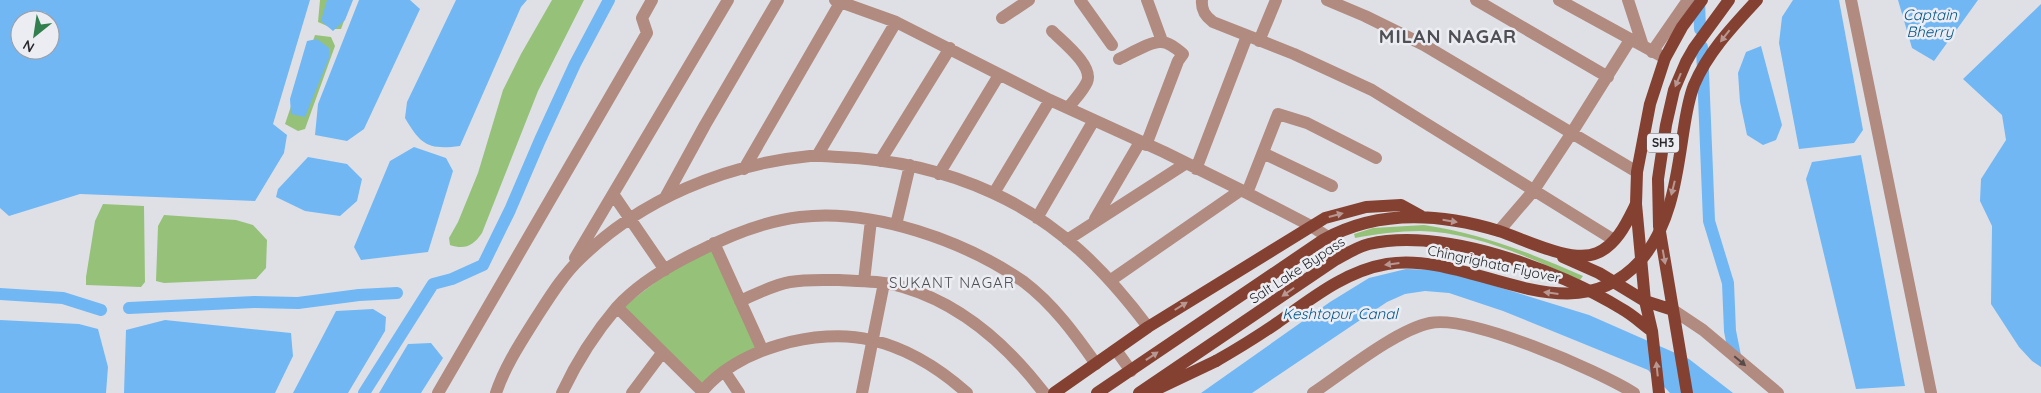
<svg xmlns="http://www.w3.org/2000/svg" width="2041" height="393" viewBox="0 0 2041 393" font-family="Quicksand,sans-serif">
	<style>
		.green { fill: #96c179 }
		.water { fill: #71b7f4; fill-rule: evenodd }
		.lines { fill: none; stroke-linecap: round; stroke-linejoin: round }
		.canal { stroke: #71b7f4; stroke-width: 12 }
		.minor { stroke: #b18a80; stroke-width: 12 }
		.major { stroke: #844131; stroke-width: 12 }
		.major-bridge { stroke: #844131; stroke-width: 12 }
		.oneway { fill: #b89792 }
		.oneway2 { fill: #584a49 }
		.labels { text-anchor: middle; stroke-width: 5; stroke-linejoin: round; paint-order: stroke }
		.shield { fill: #ecedf3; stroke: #636367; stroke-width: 1 }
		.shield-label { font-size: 12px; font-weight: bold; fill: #28282b }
		.street-label { font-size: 14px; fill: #28282b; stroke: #ecedf3 }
		.water-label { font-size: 15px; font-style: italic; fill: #00578e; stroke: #ecedf3 }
		.neighbourhood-label { font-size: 15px; letter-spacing: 1px; fill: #4f4f55; stroke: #ecedf3 }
		.district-label { font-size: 19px; font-weight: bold; letter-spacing: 1px; fill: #4f4f55; stroke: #ecedf3 }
	</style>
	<rect width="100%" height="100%" fill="#dfe0e6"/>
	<!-- green -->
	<path class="green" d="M 320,0 L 352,0 L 341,29 L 334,29 L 318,22 Z
		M 552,0 L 584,0 L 538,91 L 482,233 C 473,246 465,250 450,245 L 449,238 L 458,222 L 478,173 L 503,90 L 521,54 Z
		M 315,35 L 331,37 L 335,46 L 305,129 L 298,131 L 285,124 Z
		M 103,204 L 144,206 L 145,282 L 141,287 L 86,285 L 86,277 L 95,221 Z
		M 164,215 L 236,220 L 253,225 L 267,240 L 266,268 L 256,279 L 164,283 L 156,281 L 158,226 Z
		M 1424,225 C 1480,233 1530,253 1583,276 L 1580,280 C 1530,258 1475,232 1420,231 C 1398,231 1377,234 1355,238 L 1354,234 L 1373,228 Z
		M 711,249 L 756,348 L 702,386 L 623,307 L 670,271 Z"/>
	<!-- water -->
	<path class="water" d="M 0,0 L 310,0 L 273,124 L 287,135 L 284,153 L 255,201 L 80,194 L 9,216 L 0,208 ZM 20,20 L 50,20 L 50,50 L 20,50 Z
		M 327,0 L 353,0 L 345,20 L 333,31 L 321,21 Z
		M 359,0 L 410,0 L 420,9 L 364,129 L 347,141 L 315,135 L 318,104 Z
		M 456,0 L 527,0 L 521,7 L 460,146 C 428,150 421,145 405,118 L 407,102 Z
		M 1793,0 L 1839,0 L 1863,130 L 1854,143 L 1799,149 L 1779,43 L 1782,17 Z
		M 1898,0 L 1978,0 L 1934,61 L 1912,48 Z
		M 2041,4 L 2041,367 L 2032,361 L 2019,347 L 1991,304 L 1992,226 L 1980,201 L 1981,179 L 2006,140 L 2002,115 L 1963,79 Z
		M 317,39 L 329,48 L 329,58 L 305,117 L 291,114 L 290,99 L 307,41 Z
		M 1761,46 L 1782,125 L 1776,140 L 1763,145 L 1747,135 L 1740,102 L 1738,73 L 1746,52 Z
		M 414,147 L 446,158 L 453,171 L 428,252 L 361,260 L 354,247 L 390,161 Z
		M 1861,155 L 1905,386 L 1856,389 L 1806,179 L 1812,162 Z
		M 308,157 L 347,164 L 362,179 L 357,201 L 340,216 L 305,211 L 276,197 L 278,189 Z
		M 1406,269 L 1434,270 L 1472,279 L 1589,315 L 1689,359 L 1733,393 L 1670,393 L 1648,370 L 1503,311 L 1449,293 L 1425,291 L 1405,294 L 1387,302 L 1252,393 L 1201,393 L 1330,302 L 1369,278 Z
		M 373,309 L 386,317 L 385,331 L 348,393 L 293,393 L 336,311 Z
		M 0,320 L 79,324 L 98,329 L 108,367 L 106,393 L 0,393 Z
		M 165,320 L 291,333 L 293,356 L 275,393 L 124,393 L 126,330 Z
		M 431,343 L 443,358 L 421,393 L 379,393 L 408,344 Z"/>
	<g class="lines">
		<!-- canal -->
		<path class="canal" d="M 1699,0 L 1700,29
			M 1702,47 L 1709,221 L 1728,283 L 1730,331 L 1735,356
			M 0,294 L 63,298 L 101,310
			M 129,308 L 254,302 L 298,303 L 359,295 L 397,293
			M 364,393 L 433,284 L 452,279 L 483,265 L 510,210 L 540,140 L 575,64 L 609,0"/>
		<!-- minor -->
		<path class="minor" d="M 835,0 L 896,22 L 1050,100 L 1164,152 L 1247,193 L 1311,226 L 1328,237 L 1346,254
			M 1080,0 L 1112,45
			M 1147,0 L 1162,41
			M 1202,0 C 1201,10 1205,16 1213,22 L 1294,54 L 1372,90 L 1614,240
			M 1327,0 L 1365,16 L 1424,45 L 1637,172
			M 1476,0 L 1608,77
			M 1559,0 L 1643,46
			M 1628,0 L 1643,46 L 1665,58
			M 1851,0 L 1931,393
			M 1002,18 L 1029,0
			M 1052,31 C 1063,42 1094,66 1087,82 C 1083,91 1074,100 1068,108
			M 1259,41 L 1276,0
			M 1652,52 L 1688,0
			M 1119,59 C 1130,54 1151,41 1161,42 C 1169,42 1177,49 1183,54 L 1178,61 L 1146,145
			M 1263,153 L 1332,186
			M 817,156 L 896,22
			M 880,161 L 950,48
			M 744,169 L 840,3
			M 1196,169 L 1247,36
			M 939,174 L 999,75
			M 994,193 L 1050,100
			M 1247,193 L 1278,114 L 1307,123 L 1376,158
			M 613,194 L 665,270
			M 665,198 L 705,125 L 778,0
			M 1037,218 L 1094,120
			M 1095,219 L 1140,142
			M 896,225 L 910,165
			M 1499,231 L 1534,190 L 1571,134 L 1630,40
			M 1067,240 L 1185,164
			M 714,243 L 762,349
			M 575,258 L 728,0
			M 1111,280 L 1241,190
			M 864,281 L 871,220
			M 740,301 C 756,294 773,285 790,282 C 806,279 823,280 839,280 C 860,281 883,281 903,287 C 961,304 1008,346 1044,393
			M 617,307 L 702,391
			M 1673,310 L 1703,330 L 1778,393
			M 1116,350 L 1131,371
			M 725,372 L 739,393
			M 438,393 L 647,33 L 642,18 L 652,0
			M 496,393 C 505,366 521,342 536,318 C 549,298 563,275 580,259 C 641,199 726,164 810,156 C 820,155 829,157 839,157 C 891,159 945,171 993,193 C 1059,223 1105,270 1148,327
			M 562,393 C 576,363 595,333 617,307 C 638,284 668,266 697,252 C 728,236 765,221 800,217 C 872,208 965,241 1024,282 C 1053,304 1075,334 1096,364
			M 632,393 L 662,353
			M 701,393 C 735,349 818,327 871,340 C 907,348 940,369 967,393
			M 862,393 L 884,283
			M 1313,393 C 1343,373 1396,330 1430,323 C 1471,315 1597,370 1634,393"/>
		<!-- major -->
		<path class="major" d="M 1563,257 L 1599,273 L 1645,301 L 1673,310
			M 1151,392 L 1216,361
			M 1054,393 L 1148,327 L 1325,218 L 1366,207 L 1401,205 L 1421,216
			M 1097,393 L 1323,240 C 1378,209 1440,213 1499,231 C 1524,239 1571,264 1597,253 C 1617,245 1627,222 1636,204
			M 1139,393 L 1335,260 C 1346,254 1357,247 1369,244 C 1443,227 1559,270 1622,309 C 1633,315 1642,324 1652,331
			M 1659,393 L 1652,331 L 1645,301 L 1636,204 L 1637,172 L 1650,104 L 1665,58 L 1682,27 L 1702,0
			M 1687,393 L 1659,226 L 1658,179 L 1666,125 L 1674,90 L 1686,62 L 1694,48 L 1729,0"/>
		<!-- major-bridge -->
		<path class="major-bridge" d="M 1216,361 C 1237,349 1258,336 1277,323 C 1311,299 1345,271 1387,264 C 1471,250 1569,339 1640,261 C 1669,229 1676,182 1682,141 C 1685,122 1687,103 1694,85 C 1708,52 1733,26 1757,0"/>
	</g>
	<!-- one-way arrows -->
	<defs><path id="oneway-solid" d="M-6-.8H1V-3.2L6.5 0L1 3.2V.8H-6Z" transform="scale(1.25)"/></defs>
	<g class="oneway">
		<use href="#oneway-solid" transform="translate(1725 36) rotate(128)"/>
		<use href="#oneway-solid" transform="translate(1678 80) rotate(113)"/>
		<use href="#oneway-solid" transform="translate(1673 188) rotate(104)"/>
		<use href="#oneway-solid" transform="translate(1336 215) rotate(-15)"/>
		<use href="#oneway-solid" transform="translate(1450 221) rotate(9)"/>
		<use href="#oneway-solid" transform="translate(1664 257) rotate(80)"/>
		<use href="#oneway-solid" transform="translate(1392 264) rotate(173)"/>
		<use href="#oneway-solid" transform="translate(1288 292) rotate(145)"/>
		<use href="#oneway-solid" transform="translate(1551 293) rotate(-173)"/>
		<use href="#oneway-solid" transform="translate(1181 306) rotate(-32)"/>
		<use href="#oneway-solid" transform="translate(1152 356) rotate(-34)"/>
		<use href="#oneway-solid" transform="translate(1657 369) rotate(-96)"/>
	</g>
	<use class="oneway2" href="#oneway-solid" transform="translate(1740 361) rotate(40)"/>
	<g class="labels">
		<!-- shield labels -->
		<rect class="shield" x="1647" y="133.5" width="32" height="19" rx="4"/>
		<g class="shield-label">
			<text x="1663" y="147">SH3</text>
		</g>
		<!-- street labels -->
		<g class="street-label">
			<text transform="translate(1494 264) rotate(12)" y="5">Chingrighata Flyover</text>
			<text transform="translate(1297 270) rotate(-33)" y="5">Salt Lake Bypass</text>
		</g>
		<!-- water labels -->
		<g class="water-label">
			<text x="1930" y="20">Captain<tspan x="1930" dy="17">Bherry</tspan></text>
			<text x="1340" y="319">Keshtopur Canal</text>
		</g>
		<!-- neighbourhood labels -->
		<g class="neighbourhood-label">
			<text x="952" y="288">SUKANT NAGAR</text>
		</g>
		<!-- district labels -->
		<g class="district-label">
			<text x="1448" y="43">MILAN NAGAR</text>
		</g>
	</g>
	<!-- north arrow -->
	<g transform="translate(35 35) rotate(210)"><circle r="24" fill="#ecedf3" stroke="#9e9ea3"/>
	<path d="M0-4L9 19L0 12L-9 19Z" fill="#317e4e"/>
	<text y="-8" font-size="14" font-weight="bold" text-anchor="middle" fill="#28282b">N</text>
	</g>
</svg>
